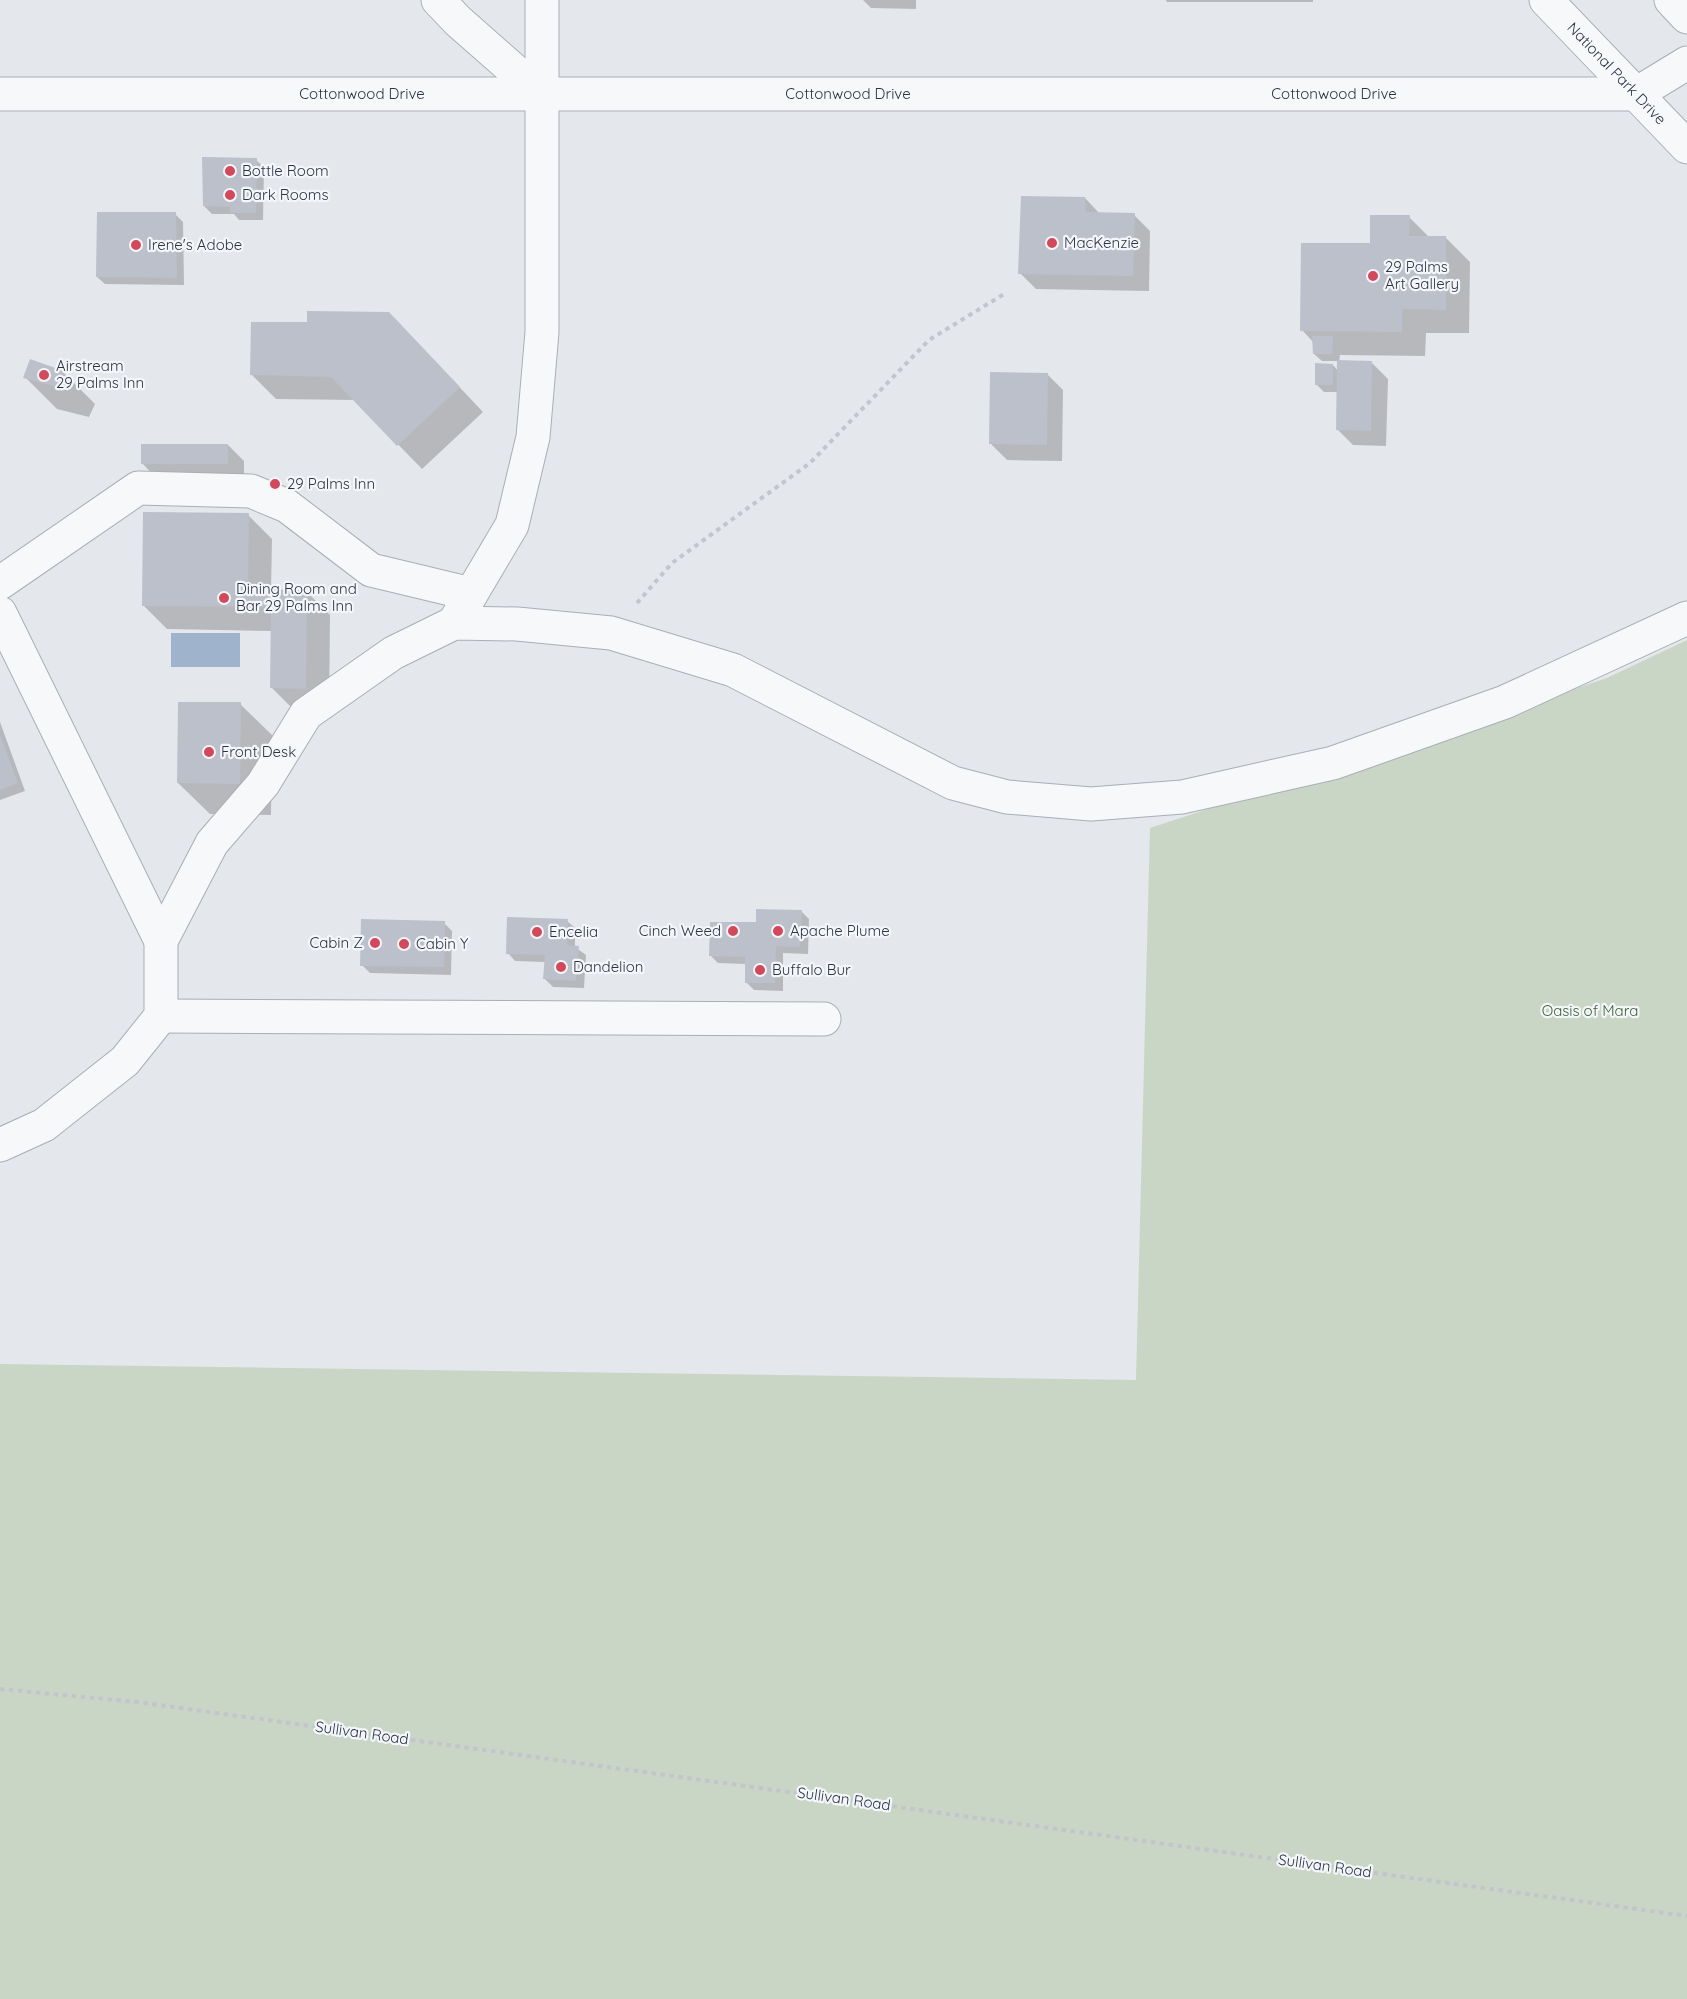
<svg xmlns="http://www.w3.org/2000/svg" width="1687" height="1999" viewBox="0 0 1687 1999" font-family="Quicksand,sans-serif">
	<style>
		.green { fill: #c9d6c5 }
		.water { fill: #9fb4cc }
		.shadow { fill: #0003 }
		.building { fill: #bbc0ca }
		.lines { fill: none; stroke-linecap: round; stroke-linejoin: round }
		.minor-casing { stroke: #a9aeb7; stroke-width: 35 }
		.path { stroke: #c2c5cb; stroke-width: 4; stroke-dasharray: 4.5 4.5; stroke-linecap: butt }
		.minor { stroke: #f7f8fa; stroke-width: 33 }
		.poi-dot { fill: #d1495b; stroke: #f4f6f9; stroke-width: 2 }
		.labels { text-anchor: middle; stroke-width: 4.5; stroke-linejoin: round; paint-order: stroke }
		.street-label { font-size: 15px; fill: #2b3445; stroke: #f4f6f9 }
		.poi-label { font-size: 15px; fill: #2b3445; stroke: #f4f6f9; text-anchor: start }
		.park-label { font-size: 15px; fill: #3f6138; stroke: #f4f6f9 }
	</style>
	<rect width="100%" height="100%" fill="#e4e7ec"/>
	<!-- green -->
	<path class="green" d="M 1687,640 L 1687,1999 L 0,1999 L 0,1364 L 1136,1380 L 1150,828 L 1607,678 Z"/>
	<!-- water -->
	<path class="water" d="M 171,633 L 240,633 L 240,667 L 171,667 Z"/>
	<!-- shadow -->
	<path class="shadow" d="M 863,0 L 916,0 L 916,9 L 871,8 Z
		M 1166,0 L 1313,0 L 1313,2 L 1167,2 Z
		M 256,160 L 264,167 L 263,220 L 239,220 L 234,214 L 212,214 L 204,206 Z
		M 1085,198 L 1100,214 L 1134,215 L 1150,231 L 1149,291 L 1036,289 L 1020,273 Z
		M 175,214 L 183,222 L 184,285 L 105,284 L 97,277 Z
		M 1409,217 L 1430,238 L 1446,238 L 1470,262 L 1469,333 L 1426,333 L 1425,356 L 1340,355 L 1339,362 L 1371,362 L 1388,379 L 1386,446 L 1353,445 L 1337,429 L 1338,392 L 1324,392 L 1316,384 L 1333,365 L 1338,371 L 1338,361 L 1322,361 L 1314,354 L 1314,343 L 1302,330 L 1372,245 Z
		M 308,323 L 413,338 L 483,412 L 422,469 L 355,400 L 276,399 L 252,375 Z
		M 31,361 L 64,373 L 95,404 L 89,417 L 57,409 L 25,377 Z
		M 1047,374 L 1063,390 L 1062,461 L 1007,460 L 991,444 Z
		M 228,445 L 244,461 L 244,479 L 158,480 L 142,463 Z
		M 248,515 L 272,539 L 271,591 L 306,591 L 330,615 L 329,712 L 295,711 L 271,687 L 272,631 L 167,629 L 143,605 Z
		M 240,704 L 272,735 L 271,815 L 210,814 L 178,783 Z
		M 0,722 L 25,791 L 0,800 Z
		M 801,911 L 809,919 L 808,954 L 783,953 L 783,991 L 754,990 L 746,982 L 746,964 L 718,963 L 711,956 L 757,924 Z
		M 567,921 L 575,928 L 575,947 L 586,955 L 584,988 L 553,987 L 545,979 L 546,962 L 515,961 L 508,953 Z
		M 444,923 L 452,931 L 451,975 L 370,973 L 362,965 Z"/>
	<!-- building -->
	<path class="building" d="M 202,157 L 257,158 L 256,213 L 230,213 L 230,207 L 203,206 Z
		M 1021,196 L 1085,197 L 1086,212 L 1135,213 L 1133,276 L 1018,274 Z
		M 97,212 L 176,212 L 177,278 L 96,277 Z
		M 1370,215 L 1410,215 L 1409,236 L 1446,236 L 1446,310 L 1402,309 L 1402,332 L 1300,331 L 1301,243 L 1370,243 Z
		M 307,311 L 389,312 L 460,387 L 397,446 L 331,377 L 250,375 L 251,322 L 307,322 Z
		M 1312,336 L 1333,336 L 1332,354 L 1313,354 Z
		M 30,359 L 64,371 L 57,387 L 23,378 Z
		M 1337,360 L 1372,361 L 1371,431 L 1336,430 Z
		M 1315,363 L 1333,364 L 1333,385 L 1315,385 Z
		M 990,372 L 1048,373 L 1047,445 L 989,444 Z
		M 141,444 L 228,444 L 228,464 L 141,464 Z
		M 143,512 L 249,513 L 248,589 L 307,590 L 306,689 L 270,688 L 271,607 L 142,606 Z
		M 178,702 L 241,702 L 240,784 L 177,783 Z
		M 0,735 L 18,783 L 0,790 Z
		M 756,909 L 802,910 L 800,947 L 776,946 L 775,983 L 745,983 L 745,957 L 709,956 L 710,922 L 756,922 Z
		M 507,917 L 568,919 L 567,945 L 579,946 L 576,981 L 543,979 L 545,955 L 506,954 Z
		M 361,919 L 445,921 L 444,967 L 360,966 Z"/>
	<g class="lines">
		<!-- minor casing -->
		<g class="minor-casing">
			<g id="minor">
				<path d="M 438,0 L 458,21 L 541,94"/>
				<path id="s1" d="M 1546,0 L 1687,147"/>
				<path d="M 1671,0 L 1687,17"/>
				<path id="s2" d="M 0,94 L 1636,94 L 1687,63"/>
				<path d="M 0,583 L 138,488 L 251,491 L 287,506 L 371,570 L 471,594"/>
				<path d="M 0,613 L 161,941"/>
				<path d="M 454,623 L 512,525 L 533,437 L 542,332 L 542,0"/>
				<path d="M 161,1016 L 824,1019"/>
				<path d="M 0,1145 L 44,1125 L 125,1061 L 161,1016 L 161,941 L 212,843 L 263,784 L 306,714 L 393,653 L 454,623 L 517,624 L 611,633 L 733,670 L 953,783 L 1007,797 L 1091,804 L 1182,797 L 1333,763 L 1505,702 L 1687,618"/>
			</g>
		</g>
		<!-- path -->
		<path class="path" d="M 637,603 L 672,563 L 810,463 L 929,340 L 1004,294
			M 0,1689 L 137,1702 L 1687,1916"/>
		<!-- minor -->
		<use href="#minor" class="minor"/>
	</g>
	<!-- markers -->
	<g class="poi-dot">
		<circle cx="230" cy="171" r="6"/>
		<circle cx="230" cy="195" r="6"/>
		<circle cx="1052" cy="243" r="6"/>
		<circle cx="136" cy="245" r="6"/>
		<circle cx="1373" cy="276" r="6"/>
		<circle cx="44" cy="375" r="6"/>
		<circle cx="275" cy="484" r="6"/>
		<circle cx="224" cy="598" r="6"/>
		<circle cx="209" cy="752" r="6"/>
		<circle cx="733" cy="931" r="6"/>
		<circle cx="778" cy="931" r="6"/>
		<circle cx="537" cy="932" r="6"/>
		<circle cx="375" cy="943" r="6"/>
		<circle cx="404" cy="944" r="6"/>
		<circle cx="561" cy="967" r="6"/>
		<circle cx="760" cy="970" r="6"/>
	</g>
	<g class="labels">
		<!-- street labels -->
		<g class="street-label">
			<text dy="5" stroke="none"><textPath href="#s1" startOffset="102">National Park Drive</textPath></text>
			<text dy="5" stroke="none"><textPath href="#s2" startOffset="362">Cottonwood Drive</textPath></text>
			<text dy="5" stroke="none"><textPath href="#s2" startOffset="848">Cottonwood Drive</textPath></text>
			<text dy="5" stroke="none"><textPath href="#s2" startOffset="1334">Cottonwood Drive</textPath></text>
			<text transform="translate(362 1733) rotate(8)" y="5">Sullivan Road</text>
			<text transform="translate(844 1799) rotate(8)" y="5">Sullivan Road</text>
			<text transform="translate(1325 1866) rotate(8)" y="5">Sullivan Road</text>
		</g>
		<!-- poi labels -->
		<g class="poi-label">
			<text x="242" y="176">Bottle Room</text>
			<text x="242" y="200">Dark Rooms</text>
			<text x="1064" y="248">MacKenzie</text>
			<text x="148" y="250">Irene's Adobe</text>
			<text x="1385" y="272">29 Palms<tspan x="1385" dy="17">Art Gallery</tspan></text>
			<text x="56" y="371">Airstream<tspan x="56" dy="17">29 Palms Inn</tspan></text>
			<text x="287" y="489">29 Palms Inn</text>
			<text x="236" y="594">Dining Room and<tspan x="236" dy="17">Bar 29 Palms Inn</tspan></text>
			<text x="221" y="757">Front Desk</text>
			<text x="721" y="936" text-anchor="end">Cinch Weed</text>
			<text x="790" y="936">Apache Plume</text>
			<text x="549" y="937">Encelia</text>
			<text x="363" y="948" text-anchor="end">Cabin Z</text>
			<text x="416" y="949">Cabin Y</text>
			<text x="573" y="972">Dandelion</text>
			<text x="772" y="975">Buffalo Bur</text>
		</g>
		<!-- park labels -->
		<g class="park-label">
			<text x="1590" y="1016">Oasis of Mara</text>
		</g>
	</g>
</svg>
